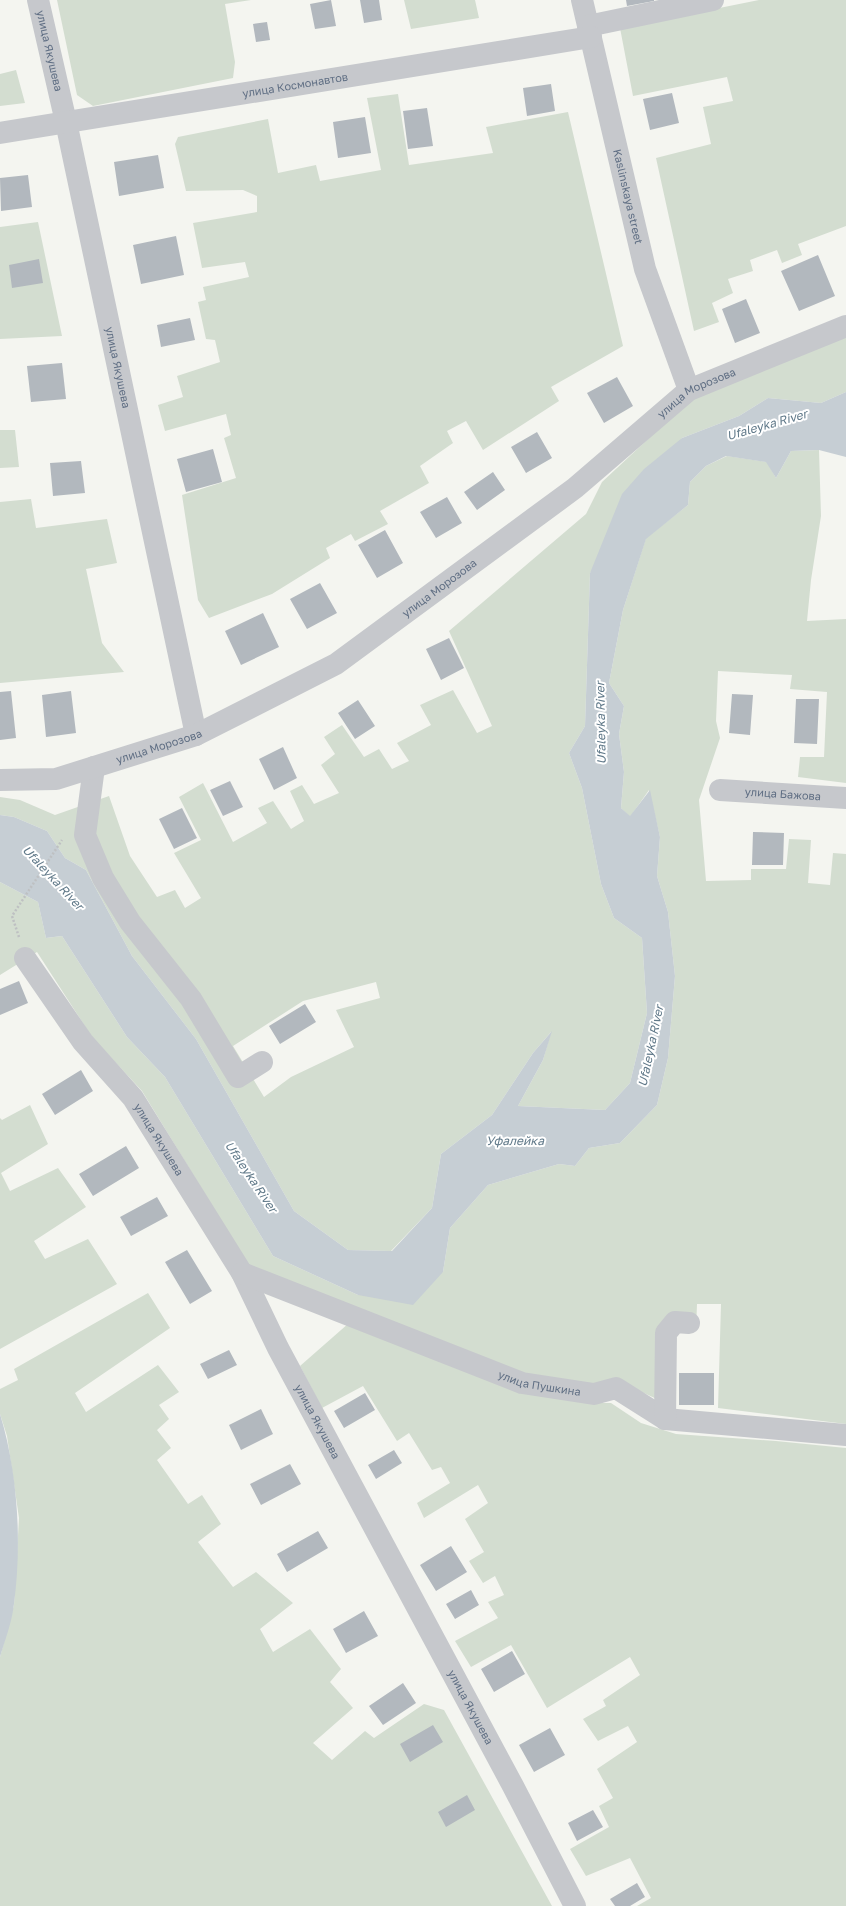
<svg xmlns="http://www.w3.org/2000/svg" width="846" height="1906" viewBox="0 0 846 1906" font-family="'Golos Text',sans-serif">
	<style>
		.green { fill: #d3ddd0; fill-rule: evenodd }
		.water { fill: #c6ced4 }
		.building { fill: #b2b8be }
		.lines { fill: none; stroke-linecap: round; stroke-linejoin: round }
		.path { stroke: #bec0c2; stroke-width: 2.5; stroke-dasharray: 2 2; stroke-linecap: butt }
		.minor { stroke: #c6c8cc; stroke-width: 22 }
		.labels { text-anchor: middle; stroke-width: 4; stroke-linejoin: round; paint-order: stroke }
		.street-label { font-size: 11px; fill: #606f84; stroke: #fff }
		.water-label { font-size: 12px; font-style: italic; fill: #607989; stroke: #fff }
	</style>
	<rect width="100%" height="100%" fill="#f4f5f0"/>
	<!-- green -->
	<path class="green" d="M 57,0 L 251,0 L 225,4 L 235,62 L 233,78 L 93,106 L 77,95 Z
		M 404,0 L 475,0 L 479,18 L 411,29 Z
		M 759,0 L 846,0 L 846,226 L 798,244 L 802,255 L 782,263 L 777,250 L 750,260 L 753,271 L 728,279 L 733,293 L 712,303 L 719,322 L 694,331 L 656,158 L 711,144 L 703,107 L 733,101 L 727,77 L 633,96 L 620,28 Z
		M 16,70 L 25,103 L 0,106 L 0,74 Z
		M 398,94 L 409,165 L 493,153 L 486,127 L 568,112 L 623,346 L 551,387 L 559,401 L 483,450 L 466,421 L 447,431 L 453,443 L 420,466 L 429,483 L 380,511 L 388,524 L 355,541 L 351,534 L 326,548 L 330,558 L 272,594 L 209,618 L 198,600 L 182,495 L 236,478 L 224,438 L 231,435 L 226,414 L 165,431 L 158,405 L 183,397 L 177,376 L 220,362 L 215,340 L 206,339 L 198,302 L 206,300 L 203,287 L 249,277 L 245,262 L 202,268 L 193,223 L 257,212 L 257,196 L 243,190 L 186,191 L 175,144 L 178,137 L 268,119 L 278,173 L 316,165 L 320,181 L 381,170 L 367,98 Z
		M 38,222 L 62,336 L 0,339 L 0,227 Z
		M 846,332 L 846,392 L 821,403 L 768,398 L 739,416 L 682,438 L 590,573 L 585,726 L 569,753 L 582,788 L 601,884 L 614,918 L 642,938 L 647,1013 L 630,1083 L 605,1110 L 518,1106 L 543,1060 L 551,1032 L 533,1053 L 492,1115 L 441,1154 L 432,1208 L 391,1251 L 348,1250 L 294,1211 L 196,1039 L 132,956 L 86,870 L 65,858 L 47,831 L 14,817 L 0,815 L 0,797 L 20,800 L 55,815 L 109,796 L 130,856 L 157,897 L 175,890 L 185,908 L 201,898 L 174,853 L 201,840 L 179,797 L 203,783 L 233,842 L 267,823 L 258,808 L 273,801 L 291,829 L 304,821 L 290,791 L 302,785 L 314,804 L 339,793 L 321,765 L 335,754 L 324,737 L 342,725 L 364,757 L 379,749 L 392,769 L 409,761 L 397,743 L 431,725 L 420,705 L 453,690 L 477,733 L 492,726 L 449,631 L 586,514 L 602,482 L 692,398 ZM 376,982 L 380,998 L 336,1010 L 354,1047 L 291,1077 L 264,1097 L 233,1046 L 303,1001 Z
		M 0,430 L 15,430 L 19,467 L 0,468 Z
		M 819,450 L 821,516 L 811,580 L 807,621 L 846,619 L 846,783 L 798,777 L 800,757 L 824,757 L 827,692 L 790,689 L 792,675 L 718,671 L 716,721 L 720,738 L 699,800 L 706,881 L 751,880 L 751,869 L 786,869 L 789,839 L 811,840 L 808,883 L 830,885 L 833,853 L 846,854 L 846,1424 L 718,1408 L 721,1304 L 697,1304 L 696,1331 L 676,1332 L 674,1407 L 618,1381 L 593,1386 L 521,1373 L 249,1266 L 142,1091 L 92,1037 L 37,952 L 0,975 L 0,882 L 38,902 L 46,938 L 62,936 L 127,1037 L 165,1077 L 273,1256 L 358,1295 L 443,1272 L 450,1228 L 488,1185 L 559,1164 L 575,1166 L 589,1148 L 620,1143 L 657,1105 L 668,1058 L 675,976 L 668,912 L 657,876 L 660,837 L 649,790 L 630,817 L 621,808 L 624,772 L 619,734 L 624,706 L 609,683 L 623,610 L 646,538 L 688,505 L 690,482 L 706,466 L 727,456 L 767,462 L 776,478 L 791,451 Z
		M 31,499 L 36,528 L 107,519 L 117,563 L 86,569 L 102,643 L 124,672 L 0,683 L 0,502 Z
		M 30,1105 L 48,1144 L 1,1173 L 10,1191 L 58,1168 L 86,1207 L 34,1241 L 45,1259 L 88,1239 L 117,1284 L 0,1349 L 0,1118 L 2,1120 Z
		M 148,1293 L 170,1328 L 75,1393 L 86,1412 L 158,1365 L 179,1392 L 159,1405 L 169,1419 L 157,1430 L 171,1448 L 157,1460 L 188,1504 L 202,1495 L 221,1524 L 198,1542 L 233,1587 L 256,1572 L 293,1603 L 260,1629 L 273,1652 L 310,1629 L 341,1669 L 330,1682 L 353,1708 L 313,1743 L 332,1760 L 365,1731 L 374,1738 L 424,1704 L 444,1710 L 552,1906 L 0,1906 L 0,1657 L 14,1605 L 19,1518 L 7,1436 L 0,1414 L 0,1389 L 18,1380 L 14,1369 Z
		M 349,1323 L 586,1403 L 611,1403 L 641,1423 L 676,1434 L 776,1441 L 846,1448 L 846,1906 L 637,1906 L 651,1898 L 630,1858 L 586,1876 L 570,1849 L 609,1827 L 599,1806 L 613,1798 L 597,1769 L 637,1742 L 628,1726 L 598,1741 L 583,1719 L 606,1706 L 603,1700 L 640,1675 L 630,1657 L 547,1708 L 511,1645 L 471,1667 L 455,1641 L 498,1618 L 488,1602 L 504,1595 L 495,1576 L 483,1583 L 469,1561 L 484,1552 L 465,1519 L 488,1503 L 478,1485 L 424,1518 L 417,1503 L 450,1483 L 441,1467 L 432,1470 L 409,1433 L 397,1441 L 363,1386 L 322,1408 L 300,1366 Z"/>
	<!-- water -->
	<path class="water" d="M 846,392 L 846,457 L 819,450 L 791,451 L 776,478 L 766,462 L 726,456 L 706,466 L 690,482 L 688,505 L 646,539 L 623,610 L 609,683 L 624,706 L 619,734 L 624,772 L 621,808 L 630,816 L 650,790 L 660,837 L 657,876 L 668,912 L 675,976 L 668,1058 L 657,1105 L 620,1143 L 589,1148 L 575,1166 L 559,1164 L 488,1185 L 450,1228 L 443,1272 L 413,1305 L 358,1295 L 273,1256 L 165,1077 L 127,1037 L 62,936 L 46,938 L 38,902 L 0,882 L 0,815 L 14,817 L 47,831 L 65,858 L 86,870 L 132,956 L 196,1039 L 294,1211 L 348,1250 L 392,1251 L 432,1208 L 441,1154 L 492,1115 L 533,1053 L 552,1031 L 543,1060 L 518,1106 L 605,1110 L 630,1083 L 647,1013 L 642,938 L 614,918 L 601,884 L 582,788 L 569,753 L 585,726 L 590,573 L 622,494 L 644,469 L 682,438 L 739,416 L 768,398 L 821,403 Z
		M 0,1414 C 18,1473 22,1543 14,1604 C 12,1622 5,1640 0,1657 Z"/>
	<!-- building -->
	<path class="building" d="M 331,0 L 336,26 L 315,29 L 310,4 Z
		M 360,0 L 379,0 L 382,20 L 364,23 Z
		M 626,0 L 654,0 L 654,1 L 627,6 Z
		M 267,22 L 270,40 L 256,42 L 253,24 Z
		M 551,84 L 555,111 L 527,116 L 523,88 Z
		M 672,93 L 679,123 L 650,130 L 643,99 Z
		M 427,108 L 433,146 L 408,149 L 403,111 Z
		M 365,117 L 371,153 L 338,158 L 333,122 Z
		M 158,155 L 164,188 L 119,196 L 114,162 Z
		M 28,175 L 32,207 L 1,211 L 0,178 Z
		M 176,236 L 184,275 L 141,284 L 133,245 Z
		M 818,255 L 835,296 L 799,311 L 781,271 Z
		M 39,259 L 43,283 L 12,288 L 9,265 Z
		M 746,299 L 760,333 L 735,343 L 722,309 Z
		M 190,318 L 195,340 L 161,347 L 157,325 Z
		M 62,363 L 66,399 L 31,402 L 27,366 Z
		M 617,377 L 633,406 L 604,423 L 587,393 Z
		M 537,432 L 552,458 L 526,473 L 511,447 Z
		M 213,449 L 222,482 L 186,492 L 177,459 Z
		M 81,461 L 85,493 L 53,496 L 50,463 Z
		M 493,472 L 505,490 L 477,510 L 464,492 Z
		M 447,497 L 462,523 L 436,538 L 420,512 Z
		M 385,530 L 403,563 L 377,578 L 358,545 Z
		M 320,583 L 337,613 L 307,629 L 290,599 Z
		M 263,613 L 279,647 L 241,665 L 225,631 Z
		M 449,638 L 464,668 L 441,680 L 426,649 Z
		M 11,691 L 16,738 L 0,740 L 0,692 Z
		M 71,691 L 76,733 L 46,737 L 42,695 Z
		M 732,694 L 753,695 L 750,735 L 729,733 Z
		M 796,699 L 819,699 L 817,744 L 794,743 Z
		M 358,700 L 375,726 L 355,739 L 338,713 Z
		M 283,747 L 297,778 L 274,790 L 259,759 Z
		M 230,781 L 243,807 L 223,816 L 210,790 Z
		M 182,808 L 197,838 L 174,849 L 159,819 Z
		M 753,832 L 784,833 L 783,865 L 752,865 Z
		M 19,981 L 28,1003 L 0,1015 L 0,989 Z
		M 305,1004 L 316,1022 L 280,1044 L 269,1026 Z
		M 81,1070 L 93,1091 L 55,1115 L 42,1094 Z
		M 126,1146 L 139,1168 L 93,1196 L 79,1174 Z
		M 157,1197 L 168,1216 L 131,1236 L 120,1217 Z
		M 187,1250 L 212,1291 L 190,1304 L 165,1262 Z
		M 229,1350 L 237,1365 L 208,1379 L 200,1364 Z
		M 679,1373 L 714,1373 L 714,1405 L 679,1405 Z
		M 365,1393 L 375,1410 L 344,1428 L 334,1411 Z
		M 261,1409 L 273,1434 L 241,1450 L 229,1425 Z
		M 394,1450 L 402,1463 L 376,1479 L 368,1465 Z
		M 290,1464 L 301,1484 L 261,1505 L 250,1484 Z
		M 318,1531 L 328,1548 L 287,1572 L 277,1554 Z
		M 451,1546 L 467,1572 L 436,1591 L 420,1565 Z
		M 471,1590 L 479,1605 L 455,1619 L 446,1604 Z
		M 364,1611 L 378,1636 L 346,1653 L 333,1629 Z
		M 512,1651 L 525,1674 L 494,1692 L 481,1669 Z
		M 403,1683 L 416,1703 L 383,1725 L 369,1706 Z
		M 433,1725 L 443,1742 L 410,1762 L 400,1744 Z
		M 550,1728 L 565,1755 L 534,1772 L 519,1745 Z
		M 467,1795 L 475,1810 L 446,1827 L 438,1812 Z
		M 593,1810 L 603,1827 L 577,1841 L 568,1823 Z
		M 637,1883 L 645,1897 L 630,1906 L 615,1906 L 610,1899 Z"/>
	<g class="lines">
		<!-- path -->
		<path class="path" d="M 19,937 L 12,916 L 62,840"/>
		<!-- minor -->
		<g class="minor">
			<path id="s1" d="M 38,0 L 66,122 L 196,735"/>
			<path id="s2" d="M 582,0 L 645,269 L 689,390"/>
			<path d="M 588,26 L 713,0"/>
			<path id="s3" d="M 0,133 L 591,37"/>
			<path d="M 94,767 L 85,835 L 103,878 L 130,922 L 191,999 L 238,1077 L 262,1062"/>
			<path id="s4" d="M 0,780 L 56,779 L 196,735 L 336,664 L 575,488 L 689,390 L 846,326"/>
			<path id="s5" d="M 720,790 L 846,798"/>
			<path id="s6" d="M 25,958 L 83,1042 L 133,1098 L 242,1273 L 278,1348 L 513,1786 L 575,1906"/>
			<path id="s7" d="M 242,1273 L 522,1383 L 594,1394 L 616,1388 L 665,1419 L 846,1435"/>
			<path d="M 665,1419 L 666,1333 L 675,1322 L 689,1323"/>
		</g>
	</g>
	<g class="labels">
		<!-- street labels -->
		<g class="street-label">
			<text dy="4" stroke="none"><textPath href="#s1" startOffset="52">улица Якушева</textPath></text>
			<text dy="4" stroke="none"><textPath href="#s3" startOffset="299">улица Космонавтов</textPath></text>
			<text dy="4" stroke="none"><textPath href="#s2" startOffset="202">Kaslinskaya street</textPath></text>
			<text dy="4" stroke="none"><textPath href="#s1" startOffset="376">улица Якушева</textPath></text>
			<text dy="4" stroke="none"><textPath href="#s4" startOffset="812">улица Морозова</textPath></text>
			<text dy="4" stroke="none"><textPath href="#s4" startOffset="488">улица Морозова</textPath></text>
			<text dy="4" stroke="none"><textPath href="#s4" startOffset="164">улица Морозова</textPath></text>
			<text dy="4" stroke="none"><textPath href="#s5" startOffset="63">улица Бажова</textPath></text>
			<text dy="4" stroke="none"><textPath href="#s6" startOffset="226">улица Якушева</textPath></text>
			<text dy="4" stroke="none"><textPath href="#s7" startOffset="318">улица Пушкина</textPath></text>
			<text dy="4" stroke="none"><textPath href="#s6" startOffset="550">улица Якушева</textPath></text>
			<text dy="4" stroke="none"><textPath href="#s6" startOffset="874">улица Якушева</textPath></text>
		</g>
		<!-- water labels -->
		<g class="water-label">
			<text transform="translate(767 425) rotate(-16)" y="4">Ufaleyka River</text>
			<text transform="translate(601 723) rotate(-91)" y="4">Ufaleyka River</text>
			<text transform="translate(53 878) rotate(47)" y="4">Ufaleyka River</text>
			<text transform="translate(651 1046) rotate(-78)" y="4">Ufaleyka River</text>
			<text x="515" y="1145">Уфалейка</text>
			<text transform="translate(251 1177) rotate(56)" y="4">Ufaleyka River</text>
		</g>
	</g>
</svg>
